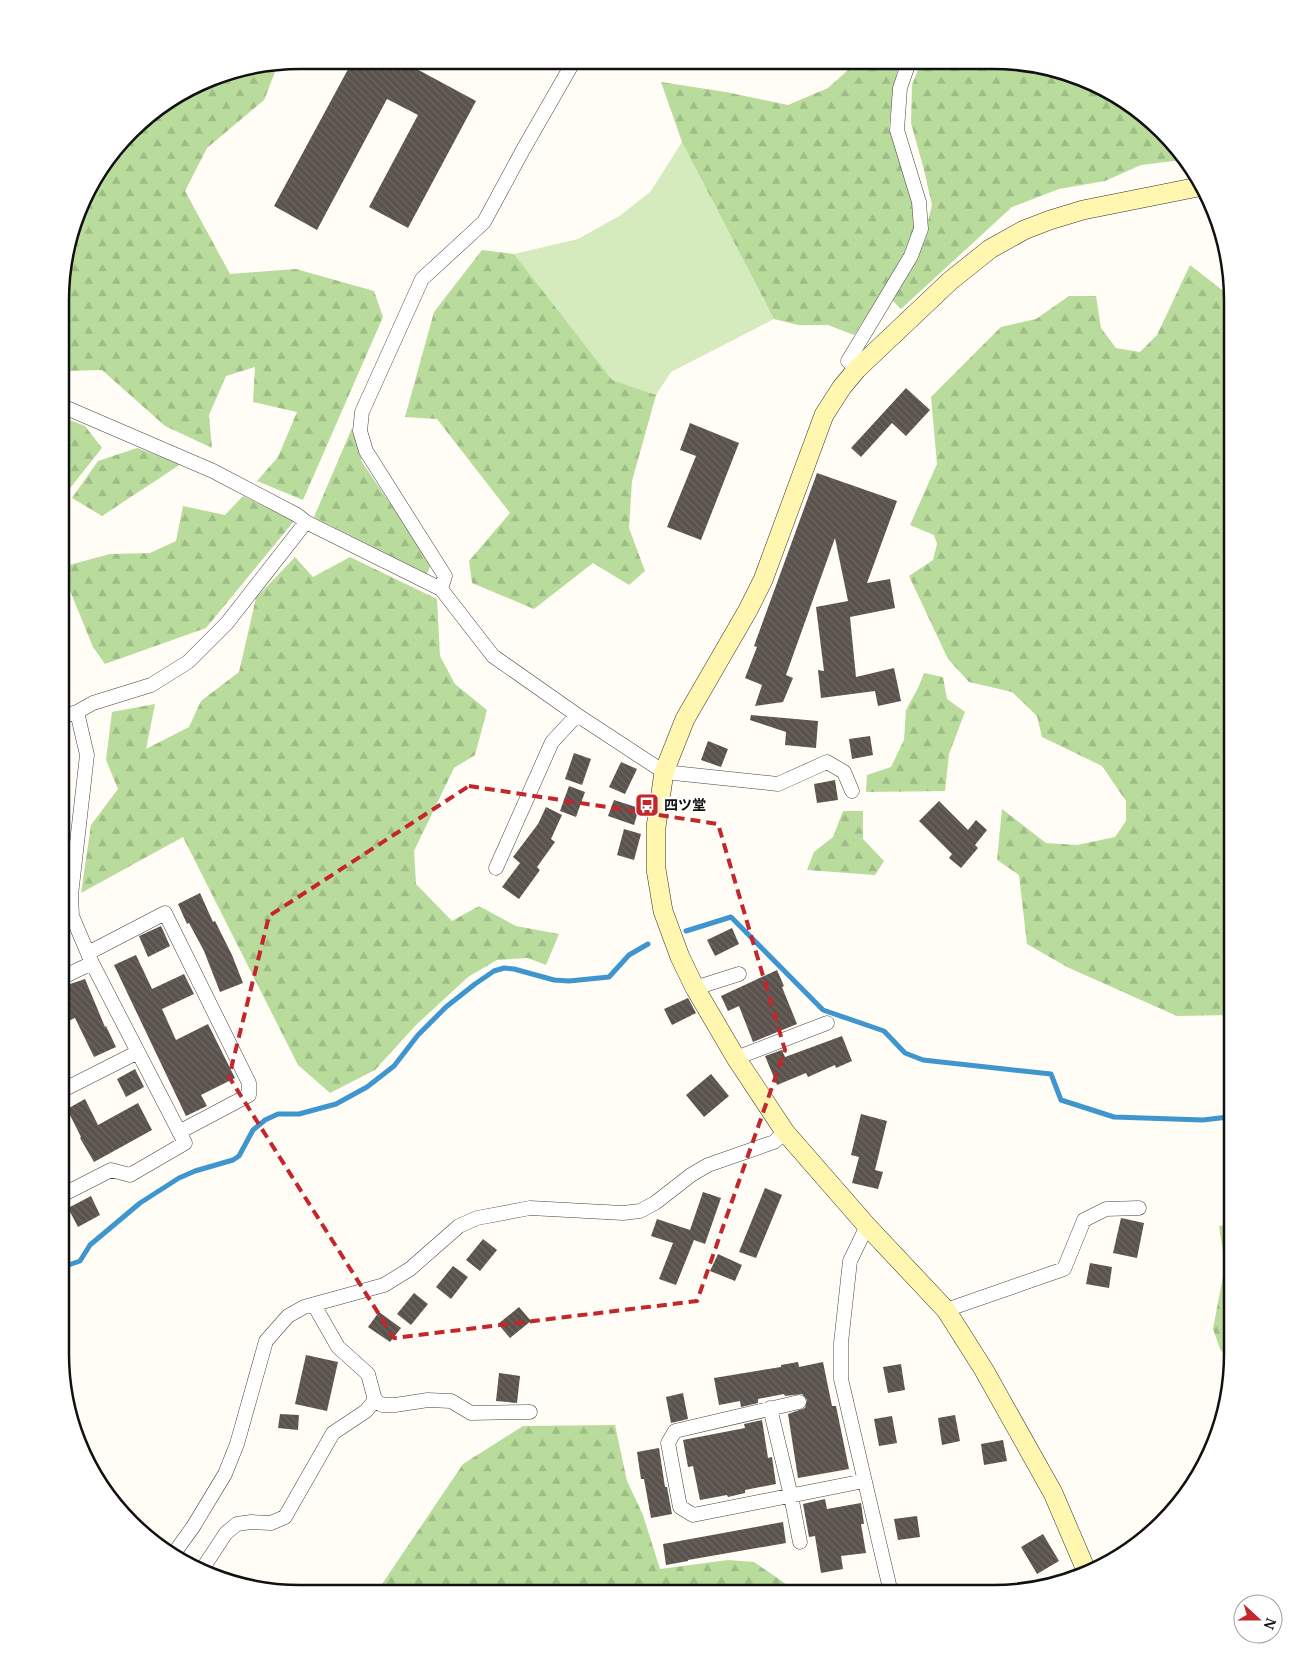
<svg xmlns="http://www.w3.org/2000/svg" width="1293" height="1654" viewBox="0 0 1293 1654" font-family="'PT Serif','Noto Sans JP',serif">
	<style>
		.grass { fill: #d5ebbd }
		.forest { fill: url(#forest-firs) }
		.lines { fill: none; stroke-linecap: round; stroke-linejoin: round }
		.stream { stroke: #3f96cf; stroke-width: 5 }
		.building { fill: url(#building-back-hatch) }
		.street-casing { stroke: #444; stroke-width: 15 }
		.secondary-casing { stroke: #333; stroke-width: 20 }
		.street { stroke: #fff; stroke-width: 14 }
		.secondary { stroke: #fff6b0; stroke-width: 19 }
		.marked { fill: none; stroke: #c4262e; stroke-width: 4; stroke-dasharray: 10 6; stroke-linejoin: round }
		.labels { text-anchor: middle; stroke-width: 5; stroke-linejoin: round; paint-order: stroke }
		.poi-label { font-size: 14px; font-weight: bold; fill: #111; stroke: #fff; text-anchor: start }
		.rim { fill: none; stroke: #111; stroke-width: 2.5 }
	</style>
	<defs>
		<pattern id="forest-firs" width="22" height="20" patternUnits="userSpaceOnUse" patternTransform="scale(1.25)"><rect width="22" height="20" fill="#b9dc9c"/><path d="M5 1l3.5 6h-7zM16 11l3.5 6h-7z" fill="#9ebc85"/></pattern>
		<pattern id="building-back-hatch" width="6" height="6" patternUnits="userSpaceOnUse" patternTransform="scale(1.25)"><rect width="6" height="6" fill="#5a524d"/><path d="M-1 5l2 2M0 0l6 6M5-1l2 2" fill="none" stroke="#6d6662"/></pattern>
	</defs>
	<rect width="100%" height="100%" fill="#fffdf5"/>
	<!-- grass -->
	<path class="grass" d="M 682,142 L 774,319 L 671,372 L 656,395 L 612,381 L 514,254 L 578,239 L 621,215 L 651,191 Z"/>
	<!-- forest -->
	<path class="forest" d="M 724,61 L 787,61 L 785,64 L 751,69 Z
		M 857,62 L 899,62 L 894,87 L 889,127 L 913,203 L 918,224 L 906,256 L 854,335 L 828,325 L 798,325 L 774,319 L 682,142 L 661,82 L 726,92 L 788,105 L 828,88 Z
		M 921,62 L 1025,62 L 1127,101 L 1182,160 L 1141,165 L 1105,181 L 1059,189 L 1012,207 L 901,309 L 892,300 L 922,245 L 932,205 L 924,170 L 911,123 L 912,85 Z
		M 275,64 L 275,72 L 264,100 L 207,148 L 185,191 L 230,274 L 296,269 L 374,291 L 383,317 L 303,500 L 257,481 L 278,457 L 297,412 L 253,402 L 255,367 L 226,376 L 209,415 L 212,448 L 165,426 L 102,370 L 62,371 L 62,273 L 92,180 L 142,119 L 222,73 Z
		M 482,250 L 514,254 L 612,380 L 656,395 L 632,481 L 629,528 L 645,571 L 629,585 L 593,563 L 534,609 L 472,583 L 469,561 L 510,513 L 437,419 L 405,417 L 434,312 Z
		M 1190,265 L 1226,293 L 1233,301 L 1233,1015 L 1177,1016 L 1067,967 L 1027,944 L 1019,875 L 997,860 L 1002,809 L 1046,843 L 1077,845 L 1115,837 L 1126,821 L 1126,801 L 1102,766 L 1042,737 L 1037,716 L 1012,692 L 969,682 L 948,659 L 909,576 L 933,560 L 937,544 L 934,535 L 910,525 L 937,464 L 931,397 L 1001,327 L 1036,319 L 1069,296 L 1096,296 L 1101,328 L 1116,348 L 1140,352 L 1157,335 Z
		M 62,417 L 85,426 L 102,448 L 67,492 L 62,492 Z
		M 352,428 L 362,462 L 431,564 L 427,574 L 314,517 Z
		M 137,448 L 181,464 L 102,516 L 72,498 L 98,461 Z
		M 243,496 L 294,521 L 206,628 L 105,664 L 93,647 L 62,571 L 62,567 L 110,554 L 150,553 L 176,541 L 183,506 L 225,515 Z
		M 295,557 L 313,577 L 350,557 L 437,599 L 440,656 L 455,684 L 487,710 L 475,755 L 454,768 L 414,851 L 416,884 L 452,921 L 479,906 L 516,926 L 559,934 L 546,965 L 528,958 L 497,960 L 468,977 L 416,1025 L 375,1070 L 330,1093 L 298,1065 L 183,837 L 81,893 L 91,825 L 118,789 L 106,760 L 112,712 L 155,704 L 146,749 L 189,727 L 201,701 L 239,672 L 256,598 Z
		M 924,673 L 943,677 L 947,699 L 965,712 L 949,754 L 945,791 L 866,792 L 867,775 L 891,767 L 904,740 L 906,710 L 918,688 Z
		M 843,811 L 863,811 L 863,839 L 884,861 L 875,875 L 807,870 L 814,852 L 833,837 Z
		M 1233,1224 L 1233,1366 L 1220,1349 L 1213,1329 L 1225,1265 L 1219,1226 Z
		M 615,1425 L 627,1481 L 643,1515 L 660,1569 L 728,1560 L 754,1562 L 786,1584 L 792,1593 L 376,1593 L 463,1464 L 523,1426 Z"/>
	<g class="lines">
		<!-- stream -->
		<path class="stream" d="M 686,931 L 731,917 L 823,1010 L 884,1031 L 905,1053 L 923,1060 L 1051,1074 L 1061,1100 L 1114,1117 L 1203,1120 L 1228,1117 L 1233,1113
			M 60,1268 L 80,1261 L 90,1245 L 140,1203 L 179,1178 L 195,1171 L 233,1160 L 239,1156 L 253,1130 L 265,1120 L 278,1114 L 299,1114 L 336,1104 L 367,1087 L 394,1066 L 418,1035 L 446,1007 L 475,984 L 494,971 L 504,968 L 514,969 L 554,980 L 569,981 L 609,977 L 629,955 L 648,944"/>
	</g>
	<!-- building -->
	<path class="building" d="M 353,60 L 400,60 L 476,101 L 408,228 L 369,207 L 418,115 L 387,99 L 317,230 L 274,206 Z
		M 906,388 L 930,410 L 906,436 L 892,423 L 861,457 L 851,448 Z
		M 690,423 L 739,443 L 701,540 L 667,527 L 696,456 L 680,450 Z
		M 817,473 L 897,501 L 867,583 L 890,579 L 895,608 L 850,617 L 856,677 L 894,668 L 901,701 L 878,706 L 875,691 L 821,698 L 818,670 L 824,671 L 816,607 L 848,601 L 835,538 L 786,675 L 793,678 L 783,702 L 755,706 L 762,685 L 745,678 L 757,647 L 754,646 Z
		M 751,715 L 818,721 L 816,748 L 785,745 L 786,732 L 750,720 Z
		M 870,736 L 873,755 L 852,759 L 849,739 Z
		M 708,741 L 728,749 L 721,767 L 701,760 Z
		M 574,753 L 591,759 L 582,785 L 565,779 Z
		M 621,762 L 637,769 L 625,794 L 609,787 Z
		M 835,780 L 838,800 L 817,803 L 814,784 Z
		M 569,786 L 585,792 L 576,817 L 560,811 Z
		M 614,800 L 639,808 L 634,825 L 608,816 Z
		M 939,801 L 968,830 L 976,820 L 987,830 L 975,845 L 978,848 L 961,868 L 949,858 L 952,854 L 919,821 Z
		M 546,807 L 562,815 L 551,839 L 555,842 L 537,867 L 540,870 L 519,899 L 502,887 L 520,863 L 513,857 L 538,824 Z
		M 624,829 L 641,834 L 634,860 L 617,855 Z
		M 200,893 L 213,922 L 215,921 L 232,955 L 243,983 L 220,992 L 204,951 L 189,923 L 187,924 L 178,904 Z
		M 161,926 L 170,946 L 148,957 L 139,936 Z
		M 732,928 L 739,944 L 715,956 L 707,940 Z
		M 136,955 L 152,989 L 184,974 L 194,994 L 162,1009 L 176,1040 L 208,1024 L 235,1078 L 201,1095 L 207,1106 L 186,1116 L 114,965 Z
		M 777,970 L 784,986 L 782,987 L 797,1024 L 753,1042 L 739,1006 L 728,1011 L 721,996 Z
		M 85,979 L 105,1027 L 106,1026 L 116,1047 L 94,1057 L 75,1018 L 61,1024 L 61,987 Z
		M 688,998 L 696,1013 L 672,1025 L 664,1009 Z
		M 842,1036 L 852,1061 L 836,1068 L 835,1065 L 808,1077 L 806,1073 L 777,1085 L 765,1056 L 782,1050 L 785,1057 Z
		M 135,1069 L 144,1087 L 126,1097 L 117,1079 Z
		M 711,1074 L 729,1096 L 704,1117 L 686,1095 Z
		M 85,1099 L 98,1125 L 138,1103 L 152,1130 L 94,1162 L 80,1138 L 81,1137 L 67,1109 Z
		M 861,1114 L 887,1121 L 875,1170 L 883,1172 L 878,1189 L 852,1183 L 859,1157 L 851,1155 Z
		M 765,1188 L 782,1195 L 756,1258 L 739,1252 Z
		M 703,1192 L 721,1198 L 705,1244 L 694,1240 L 676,1285 L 659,1279 L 673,1243 L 651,1236 L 657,1219 L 690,1230 Z
		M 91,1196 L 100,1215 L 78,1227 L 68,1208 Z
		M 1121,1218 L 1144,1223 L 1137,1258 L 1113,1253 Z
		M 483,1239 L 497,1250 L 480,1271 L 466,1260 Z
		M 718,1254 L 742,1265 L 735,1281 L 710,1271 Z
		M 1090,1263 L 1112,1267 L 1109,1288 L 1086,1284 Z
		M 453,1266 L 468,1277 L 451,1299 L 436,1287 Z
		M 414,1293 L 428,1304 L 411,1325 L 397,1314 Z
		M 519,1307 L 531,1321 L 510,1338 L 498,1324 Z
		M 379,1312 L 401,1328 L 390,1342 L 368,1327 Z
		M 306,1355 L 338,1362 L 327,1411 L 295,1404 Z
		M 798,1362 L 799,1367 L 823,1362 L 832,1406 L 836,1406 L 849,1469 L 798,1478 L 788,1414 L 805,1408 L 807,1400 L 802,1394 L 785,1396 L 784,1394 L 758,1399 L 758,1403 L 741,1407 L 740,1401 L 719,1405 L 714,1378 L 781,1367 L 781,1365 Z
		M 901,1364 L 905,1390 L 888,1393 L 883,1367 Z
		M 499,1373 L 520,1376 L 517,1403 L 496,1401 Z
		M 683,1393 L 688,1419 L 671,1423 L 666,1397 Z
		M 280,1414 L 299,1415 L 298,1430 L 278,1428 Z
		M 955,1415 L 960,1441 L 942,1445 L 938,1418 Z
		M 892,1416 L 897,1443 L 879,1446 L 874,1419 Z
		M 762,1420 L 768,1458 L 772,1457 L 776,1484 L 745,1490 L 745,1493 L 728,1497 L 727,1495 L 700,1500 L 693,1466 L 688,1467 L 683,1440 L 745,1428 L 744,1424 Z
		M 1003,1440 L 1007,1461 L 984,1465 L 981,1444 Z
		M 659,1448 L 665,1487 L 667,1487 L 672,1514 L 651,1518 L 644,1479 L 641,1479 L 637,1452 Z
		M 825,1499 L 827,1509 L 861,1503 L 864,1524 L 861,1524 L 866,1553 L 841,1556 L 843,1569 L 821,1573 L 815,1536 L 809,1537 L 803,1504 Z
		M 917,1516 L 920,1537 L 898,1540 L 894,1519 Z
		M 783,1522 L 786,1543 L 688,1560 L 688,1561 L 666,1565 L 663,1544 Z
		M 1043,1534 L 1059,1561 L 1037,1574 L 1021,1547 Z"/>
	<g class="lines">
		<!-- street casing -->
		<g class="street-casing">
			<path id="street" d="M 857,369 L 848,361 L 911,256 L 921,229 L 919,202 L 897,130 L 900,88 L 909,62
				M 62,406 L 213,471 L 297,515 L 306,522 L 441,589 L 493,656 L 577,715 L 664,772 L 778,784 L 827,762 L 844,772 L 852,791
				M 441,589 L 445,576 L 366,451 L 360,431 L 362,412 L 422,279 L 484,222 L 524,148 L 574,61
				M 61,717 L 77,712 L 93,703 L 151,685 L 188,662 L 227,623 L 306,522
				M 496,868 L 552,742 L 577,715
				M 88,953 L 165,913 L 249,1083 L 249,1095 L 179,1132
				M 61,978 L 92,963
				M 695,988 L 739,974
				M 736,1058 L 827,1023
				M 61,1091 L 138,1052
				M 60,1196 L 111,1170 L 130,1175 L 185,1143 L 92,963 L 72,916 L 71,895 L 87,755 L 77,712
				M 867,1226 L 850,1261 L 841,1343 L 841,1379 L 891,1593
				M 314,1305 L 338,1347 L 368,1374 L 375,1400 L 382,1405 L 395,1405 L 428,1400 L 451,1401 L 471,1413 L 530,1412
				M 946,1310 L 1064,1269 L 1084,1220 L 1106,1209 L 1139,1208
				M 799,1402 L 675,1431 L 668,1443 L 680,1507 L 693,1515 L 864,1481
				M 770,1408 L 791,1496 L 800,1542
				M 172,1556 L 193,1527 L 225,1474 L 237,1444 L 266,1341 L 288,1316 L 304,1307 L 384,1285 L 410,1269 L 459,1226 L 477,1218 L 530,1208 L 623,1213 L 640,1211 L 655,1203 L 691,1175 L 708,1165 L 774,1142 L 785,1132
				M 201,1571 L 226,1533 L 237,1524 L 251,1522 L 271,1523 L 285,1517 L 333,1433 L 366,1411 L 375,1400"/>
		</g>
		<!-- secondary casing -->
		<g class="secondary-casing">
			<path id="secondary" d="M 1086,1570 L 1053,1493 L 984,1370 L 946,1310 L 867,1226 L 785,1132 L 736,1058 L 695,988 L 680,957 L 663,911 L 656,869 L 656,827 L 664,772 L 685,719 L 748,610 L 763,580 L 824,415 L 842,387 L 857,369 L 950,281 L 990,249 L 1024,230 L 1050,220 L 1083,210 L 1203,186"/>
		</g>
		<!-- street -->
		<use href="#street" class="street"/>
		<!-- secondary -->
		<use href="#secondary" class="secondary"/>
	</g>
	<!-- marked area -->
	<path class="marked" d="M 469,786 L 718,824 L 785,1050 L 697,1301 L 394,1338 L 229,1077 L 269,916 Z"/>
	<!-- icons -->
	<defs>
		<g id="bus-square" transform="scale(1.25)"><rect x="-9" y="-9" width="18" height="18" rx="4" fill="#c4262e" stroke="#fff"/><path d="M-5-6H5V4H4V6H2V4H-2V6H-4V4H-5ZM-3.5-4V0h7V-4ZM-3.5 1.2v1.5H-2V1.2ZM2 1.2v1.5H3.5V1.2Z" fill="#fff"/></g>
	</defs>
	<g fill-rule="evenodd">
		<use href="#bus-square" x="647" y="805"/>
	</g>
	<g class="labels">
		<!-- poi labels -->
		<g class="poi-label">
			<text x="664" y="810">四ツ堂</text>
		</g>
	</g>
	<!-- crop -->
	<path d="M0 0H1293V1654H0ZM300 69H993A231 231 0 0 1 1224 300V1354A231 231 0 0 1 993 1585H300A231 231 0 0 1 69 1354V300A231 231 0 0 1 300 69Z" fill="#fff" fill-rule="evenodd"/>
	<path class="rim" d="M300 69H993A231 231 0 0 1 1224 300V1354A231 231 0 0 1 993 1585H300A231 231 0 0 1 69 1354V300A231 231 0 0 1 300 69Z"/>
	<!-- north arrow -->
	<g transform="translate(1258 1619) rotate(111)"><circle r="24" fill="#ffffff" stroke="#a0a0a0"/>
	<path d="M0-4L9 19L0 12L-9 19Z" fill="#c4262e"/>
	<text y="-8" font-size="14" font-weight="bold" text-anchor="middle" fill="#111111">N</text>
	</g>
</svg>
